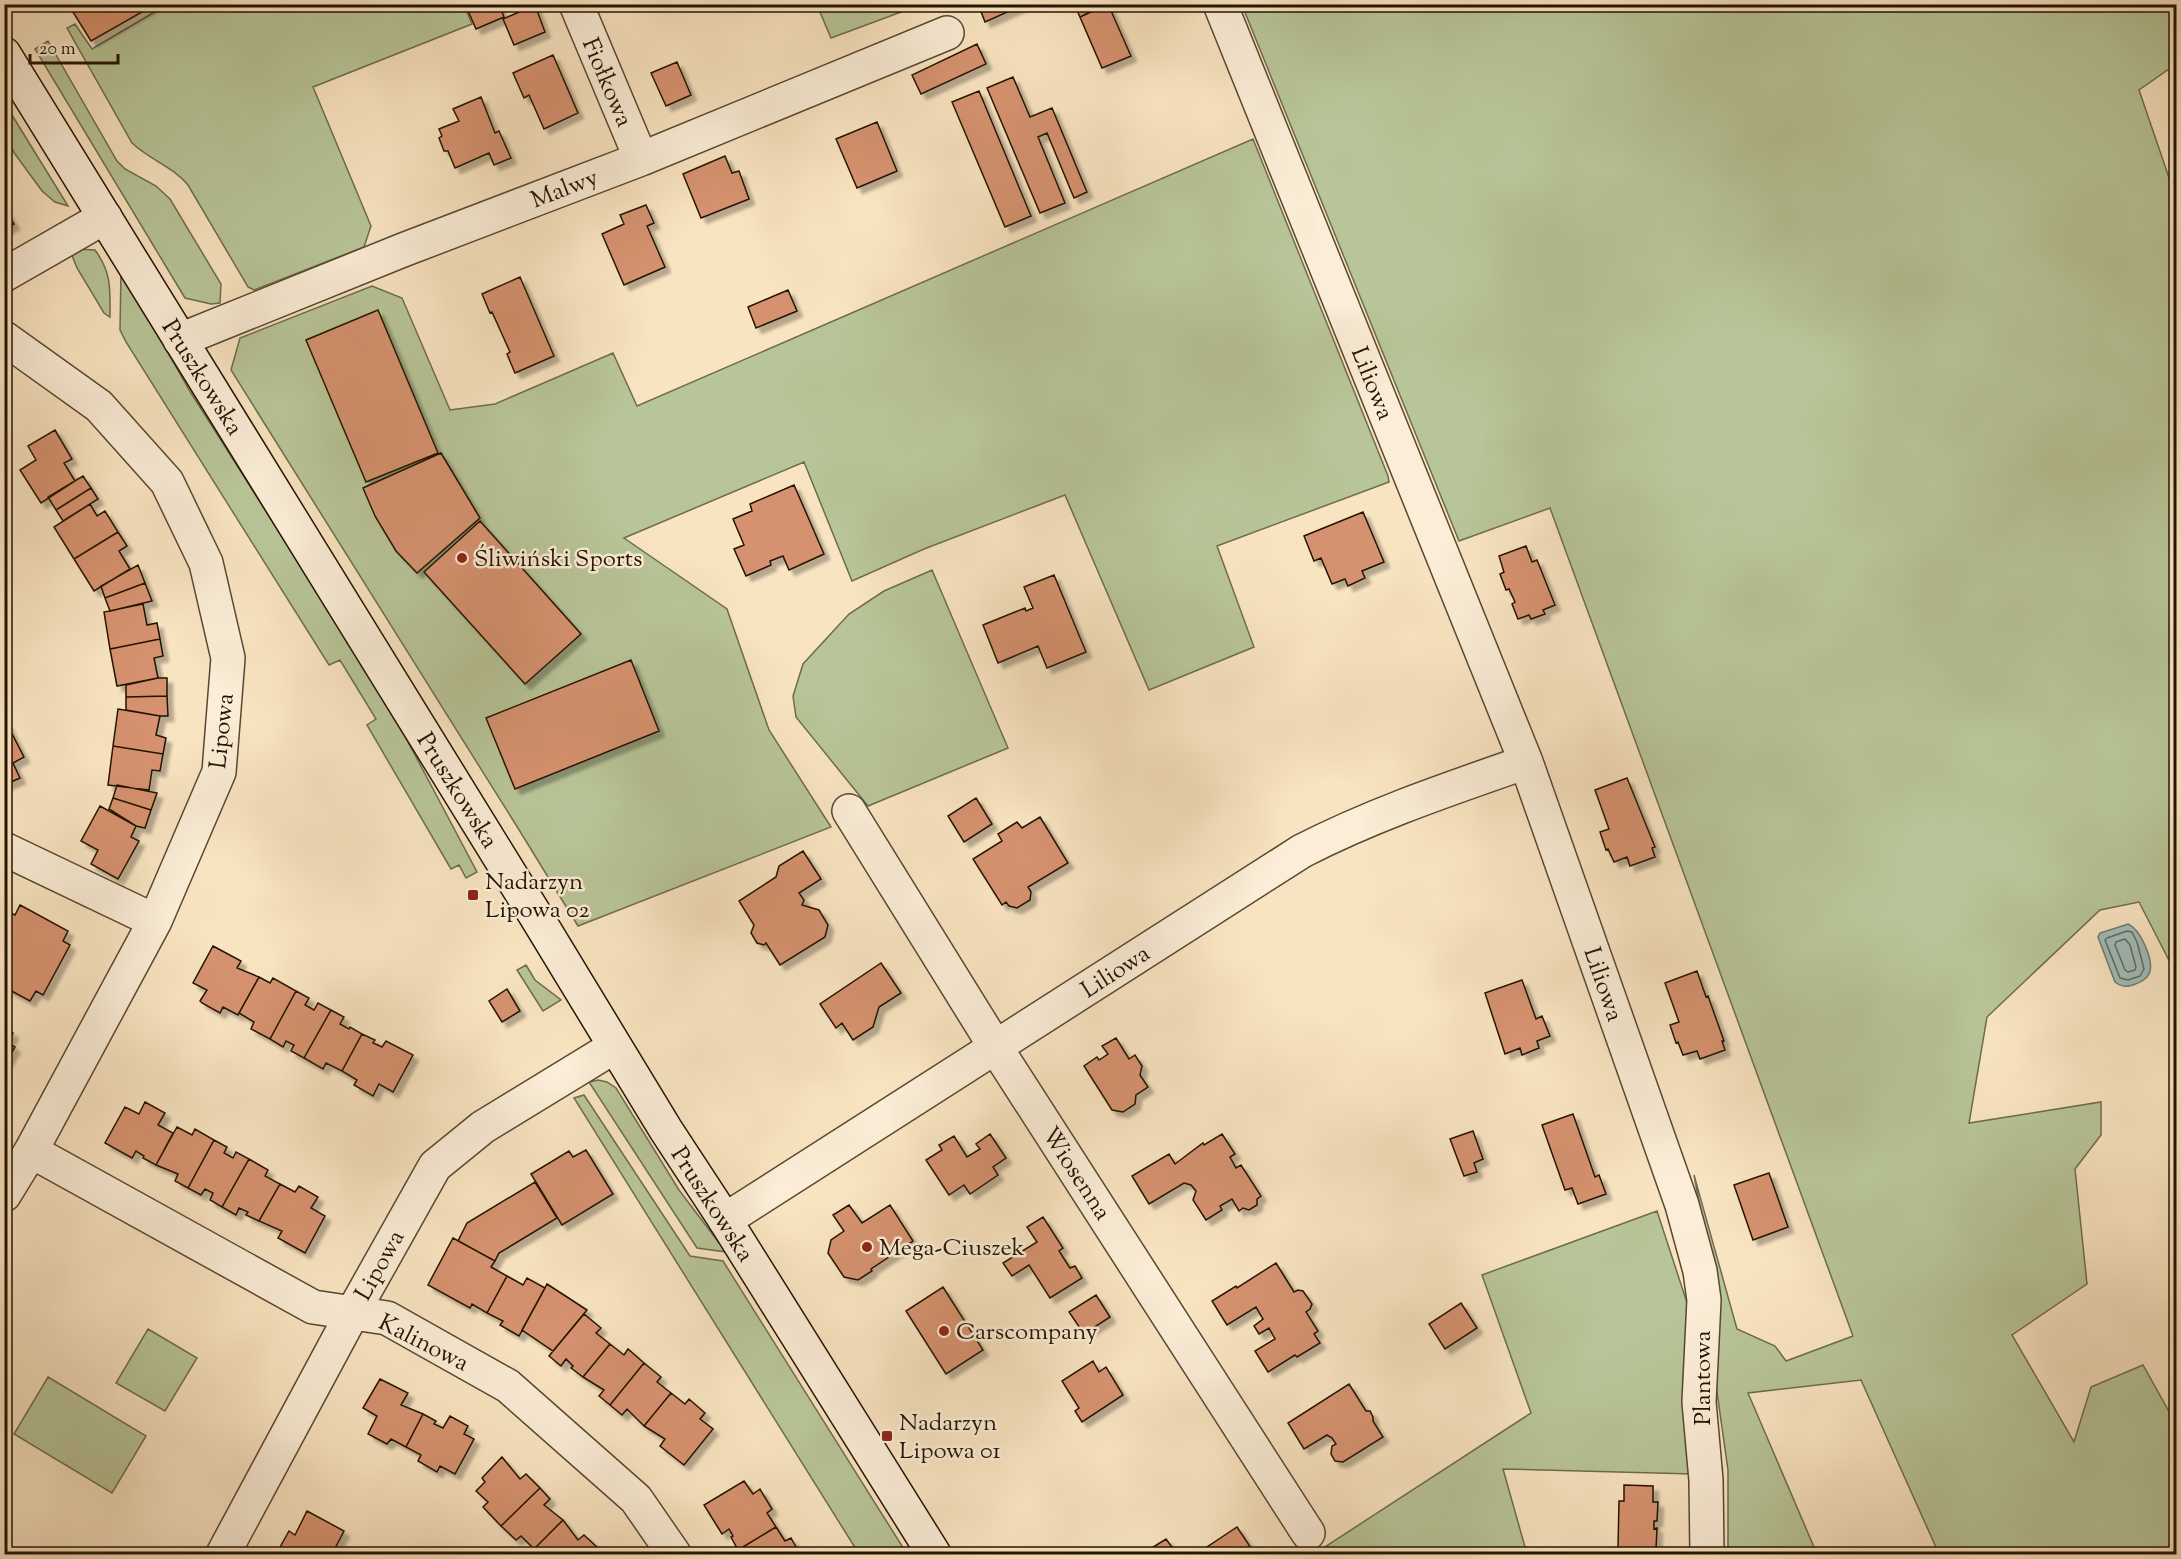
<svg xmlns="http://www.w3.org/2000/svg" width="2181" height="1559" viewBox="0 0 2181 1559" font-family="'Sorts Mill Goudy',serif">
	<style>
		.green { fill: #b8c598; stroke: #6e6c4c; stroke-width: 1.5 }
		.water { fill: #a0bdba; stroke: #6e7970; stroke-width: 1.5 }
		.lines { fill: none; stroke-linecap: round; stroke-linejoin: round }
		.shore { stroke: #62685d; stroke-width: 1.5 }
		.building { fill: #d6926f; stroke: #241300; stroke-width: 1.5; filter: url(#shadow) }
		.street-casing { stroke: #594730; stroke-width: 36 }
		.secondary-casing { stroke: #241300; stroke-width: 36 }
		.street { stroke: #fbedd7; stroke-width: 33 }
		.secondary { stroke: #fbedd7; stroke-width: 33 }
		.poi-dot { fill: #8f2418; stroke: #fbedd7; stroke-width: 2 }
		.labels { text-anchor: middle; stroke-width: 5; stroke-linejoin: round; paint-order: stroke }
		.street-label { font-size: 24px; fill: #241300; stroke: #fbedd7 }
		.poi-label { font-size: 24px; fill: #241300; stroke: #fbedd7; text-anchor: start }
	</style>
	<defs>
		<filter id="shadow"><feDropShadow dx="5.5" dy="5.5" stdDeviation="1.5" flood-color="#0004"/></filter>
	</defs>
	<rect width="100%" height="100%" fill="#f9e4c1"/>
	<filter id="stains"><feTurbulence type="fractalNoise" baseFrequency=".00333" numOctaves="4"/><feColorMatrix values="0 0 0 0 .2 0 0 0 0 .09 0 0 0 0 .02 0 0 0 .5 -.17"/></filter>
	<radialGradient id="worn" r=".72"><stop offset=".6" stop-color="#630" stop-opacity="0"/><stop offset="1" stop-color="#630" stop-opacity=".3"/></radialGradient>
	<!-- green -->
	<path class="green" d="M 168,4 L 464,5 L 472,24 L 313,87 L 371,226 L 364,247 L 254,290 L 248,287 L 188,185 C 172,166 150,160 132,143 L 67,28 L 75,24 L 92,49 Z
		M 817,5 L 920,5 L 831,38 Z
		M 1242,5 L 2176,5 L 2176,64 L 2139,90 L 2176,198 L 2176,974 L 2139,902 L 2100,910 L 1987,1017 L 1969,1123 L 2101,1102 L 2101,1135 L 2075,1169 L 2087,1284 L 2012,1335 L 2074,1442 L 2091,1387 L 2143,1365 L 2171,1415 L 2176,1415 L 2176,1554 L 1939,1554 L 1861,1380 L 1748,1393 L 1817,1554 L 1728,1554 L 1728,1470 L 1716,1385 L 1718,1304 L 1694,1175 L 1737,1329 L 1775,1346 L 1786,1361 L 1853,1336 L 1550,508 L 1459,541 Z
		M 48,41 L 117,161 L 125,169 L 156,186 L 170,199 L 221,284 L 220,303 L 211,304 L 185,298 L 35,49 Z
		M 7,107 L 68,206 L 55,202 L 42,191 L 15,154 L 5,137 L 5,108 Z
		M 1253,139 L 1388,476 L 1389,482 L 1217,546 L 1254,647 L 1149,690 L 1065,495 L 924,549 L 852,581 L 804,462 L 624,538 L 727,609 L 769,730 L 831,827 L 578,926 L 521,833 L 231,370 L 240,338 L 372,286 L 402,298 L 450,410 L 495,404 L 613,353 L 637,406 Z
		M 76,249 L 95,250 C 112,273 110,290 110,317 L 104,313 L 77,268 L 71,253 Z
		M 121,271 L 191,393 L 388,704 L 477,872 L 466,878 L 459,865 L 451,869 L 367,725 L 376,719 L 340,660 L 329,665 L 126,342 L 120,330 Z
		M 932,570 L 1008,748 L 868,806 L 796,717 L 793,696 L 803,664 L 849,614 L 884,591 Z
		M 526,965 L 535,980 L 561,1000 L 543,1011 L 517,970 Z
		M 598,1080 L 607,1082 L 616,1088 L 679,1190 L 726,1252 L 697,1248 L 589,1082 Z
		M 584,1095 L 690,1256 L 723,1261 L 907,1554 L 859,1554 L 574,1098 Z
		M 1657,1211 L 1690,1312 L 1693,1474 L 1503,1469 L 1527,1554 L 1314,1554 L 1531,1413 L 1482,1275 Z
		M 148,1329 L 197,1358 L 165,1411 L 116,1383 Z
		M 48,1377 L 146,1436 L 112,1493 L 14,1434 Z"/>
	<!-- water -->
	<path class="water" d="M 2128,924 C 2140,929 2155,961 2149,974 C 2146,980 2139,983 2133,985 C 2126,987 2121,987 2115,982 L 2098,937 L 2100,933 Z"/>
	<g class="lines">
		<!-- shore -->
		<path class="shore" d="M 2127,931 L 2132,932 L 2137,942 L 2144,969 L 2140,976 L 2128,980 L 2120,978 L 2105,940 L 2107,938 Z
			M 2125,939 L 2130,945 L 2136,967 L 2135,970 L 2128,972 L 2125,970 L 2115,945 L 2116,942 Z"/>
	</g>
	<!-- building -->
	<path class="building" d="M 68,4 L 156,4 L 91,41 Z
		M 465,4 L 499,4 L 504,17 L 476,29 Z
		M 978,4 L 1025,4 L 985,22 Z
		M 1074,4 L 1106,4 L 1080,17 Z
		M 1108,4 L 1131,56 L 1102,68 L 1080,17 Z
		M 535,5 L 545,32 L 514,45 L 503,19 Z
		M 977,44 L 986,64 L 921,94 L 912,75 Z
		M 553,55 L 578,113 L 544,129 L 529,95 L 524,98 L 513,73 Z
		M 677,62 L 691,95 L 666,106 L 651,73 Z
		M 1013,77 L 1030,117 L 1052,108 L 1087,192 L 1074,198 L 1047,133 L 1038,137 L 1065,203 L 1040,213 L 987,88 Z
		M 979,91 L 1031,216 L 1005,227 L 952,102 Z
		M 481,97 L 495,133 L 499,131 L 511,158 L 494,165 L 489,153 L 455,168 L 448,151 L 444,151 L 439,138 L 442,136 L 439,129 L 459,121 L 453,109 Z
		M 877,122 L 897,171 L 857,188 L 836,139 Z
		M 725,156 L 732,173 L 739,171 L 749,199 L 701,218 L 683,174 Z
		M 646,205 L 654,223 L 647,226 L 665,267 L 624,285 L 602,234 L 624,224 L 620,215 Z
		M 4,208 L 14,224 L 4,230 Z
		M 520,277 L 554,356 L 515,373 L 507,354 L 510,352 L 492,312 L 490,313 L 482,294 Z
		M 788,290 L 797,311 L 756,328 L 748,307 Z
		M 378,310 L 438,453 L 366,482 L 306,340 Z
		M 55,430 L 72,459 L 64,463 L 75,481 L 41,503 L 20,470 L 36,460 L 28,446 Z
		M 441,453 L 480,518 L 417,573 L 396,551 L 375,516 L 363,488 Z
		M 83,476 L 91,488 L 56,510 L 48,497 Z
		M 794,485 L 824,554 L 789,570 L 783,556 L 770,561 L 771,565 L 746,576 L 734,549 L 744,545 L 733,519 L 752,511 L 750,504 Z
		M 91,488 L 98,499 L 63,521 L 56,510 Z
		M 90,504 L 97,516 L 105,511 L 118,532 L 74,559 L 54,527 Z
		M 1363,512 L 1384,562 L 1362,571 L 1365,578 L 1348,586 L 1345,579 L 1332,584 L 1321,558 L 1314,561 L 1304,536 Z
		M 480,521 L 581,634 L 525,684 L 424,572 Z
		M 118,532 L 127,546 L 119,551 L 130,569 L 94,591 L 74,559 Z
		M 1526,546 L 1532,562 L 1537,560 L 1555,605 L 1543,610 L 1545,614 L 1531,619 L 1529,615 L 1518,619 L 1512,604 L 1515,602 L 1509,589 L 1506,590 L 1500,574 L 1504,572 L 1499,556 Z
		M 138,565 L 145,583 L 105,598 L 101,586 Z
		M 1054,575 L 1086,652 L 1047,668 L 1038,646 L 998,663 L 983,625 L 1025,608 L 1026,611 L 1033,608 L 1024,587 Z
		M 145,583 L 152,601 L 110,611 L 105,598 Z
		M 143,604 L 147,625 L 157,623 L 160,639 L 110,649 L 104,612 Z
		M 160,639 L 163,656 L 154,658 L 158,678 L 117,686 L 110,649 Z
		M 631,660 L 659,731 L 515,789 L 486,718 Z
		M 158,678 L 167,678 L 167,696 L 126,697 L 126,685 Z
		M 167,696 L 168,716 L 160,716 L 126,710 L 126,697 Z
		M 118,709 L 160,716 L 156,735 L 166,738 L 163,754 L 113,746 Z
		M 6,722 L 24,757 L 13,763 L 20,778 L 4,785 L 4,723 Z
		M 113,746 L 163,754 L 160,771 L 152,770 L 149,790 L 108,785 Z
		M 1627,778 L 1655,847 L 1652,848 L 1655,857 L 1630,866 L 1627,857 L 1614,862 L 1608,849 L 1606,850 L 1600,832 L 1609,829 L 1595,790 Z
		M 117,785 L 157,793 L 151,810 L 113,798 Z
		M 113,798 L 151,810 L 145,828 L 136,826 L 109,809 Z
		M 976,798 L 992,824 L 964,842 L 948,816 Z
		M 100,806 L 136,826 L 131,837 L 139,841 L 118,879 L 91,864 L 98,850 L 81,841 Z
		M 1040,817 L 1068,863 L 1028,887 L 1031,892 L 1030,900 L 1017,908 L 1009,906 L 1006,902 L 1002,905 L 973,859 L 1002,841 L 998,834 L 1017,822 L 1022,828 Z
		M 803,851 L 821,879 L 799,893 L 804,900 L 802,905 L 819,910 L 828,925 L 825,937 L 780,965 L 766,943 L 764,945 L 757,943 L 751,933 L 754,925 L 739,901 L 776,877 L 779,866 Z
		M 20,905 L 68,931 L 63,941 L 70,945 L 43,995 L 36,991 L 30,1001 L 4,987 L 4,916 L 7,911 L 15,915 Z
		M 213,946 L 241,961 L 237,968 L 259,977 L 238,1015 L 223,1007 L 220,1013 L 202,1003 L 200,1001 L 207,990 L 193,983 Z
		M 881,963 L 901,993 L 879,1007 L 873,1027 L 853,1040 L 842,1023 L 836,1028 L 820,1004 Z
		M 1697,971 L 1706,997 L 1708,996 L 1724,1041 L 1722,1041 L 1725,1050 L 1700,1059 L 1697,1051 L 1683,1055 L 1678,1042 L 1676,1043 L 1670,1025 L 1679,1022 L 1665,983 Z
		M 259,977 L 270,983 L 273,978 L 296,991 L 270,1039 L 251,1029 L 254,1022 L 239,1013 Z
		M 1522,980 L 1536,1019 L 1542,1016 L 1550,1036 L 1537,1041 L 1539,1048 L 1522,1055 L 1520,1048 L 1505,1054 L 1485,993 Z
		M 507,989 L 520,1011 L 502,1022 L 489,1001 Z
		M 296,991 L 309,998 L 305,1005 L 314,1010 L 318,1003 L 331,1010 L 304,1058 L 291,1051 L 294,1045 L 286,1041 L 283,1047 L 270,1039 Z
		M 331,1010 L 344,1017 L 340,1024 L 349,1029 L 350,1027 L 362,1034 L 342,1071 L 326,1063 L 323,1069 L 304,1058 Z
		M 4,1028 L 13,1033 L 8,1043 L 15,1047 L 4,1066 Z
		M 362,1034 L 375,1040 L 373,1043 L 382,1047 L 386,1041 L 413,1055 L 393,1092 L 379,1084 L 373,1096 L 354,1085 L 357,1080 L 342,1071 Z
		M 1116,1038 L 1129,1059 L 1135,1055 L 1142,1066 L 1140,1075 L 1148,1087 L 1136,1095 L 1135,1104 L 1123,1112 L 1112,1110 L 1084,1066 L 1097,1057 L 1099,1060 L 1108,1054 L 1102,1046 Z
		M 145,1102 L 165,1113 L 158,1125 L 173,1133 L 156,1165 L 143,1158 L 144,1156 L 136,1151 L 132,1158 L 105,1143 L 125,1107 L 139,1114 Z
		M 1573,1114 L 1595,1177 L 1599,1175 L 1606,1194 L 1578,1204 L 1572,1188 L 1565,1190 L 1542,1125 Z
		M 177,1127 L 192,1135 L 195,1129 L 214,1140 L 188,1188 L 175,1181 L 178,1174 L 156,1165 Z
		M 1473,1131 L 1483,1159 L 1474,1163 L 1477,1172 L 1464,1176 L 1450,1139 Z
		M 990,1134 L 1006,1158 L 993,1167 L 998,1175 L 970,1194 L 964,1185 L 949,1195 L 926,1160 L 942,1150 L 939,1145 L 954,1136 L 967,1157 L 980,1149 L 976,1144 Z
		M 1222,1134 L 1235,1154 L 1230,1157 L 1236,1168 L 1241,1165 L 1261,1196 L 1257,1199 L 1257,1205 L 1249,1210 L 1243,1208 L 1239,1211 L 1232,1199 L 1220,1206 L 1222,1210 L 1206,1220 L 1193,1200 L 1196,1191 L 1191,1185 L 1184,1183 L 1149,1204 L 1132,1176 L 1169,1154 L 1175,1164 L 1203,1143 L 1204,1145 Z
		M 214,1140 L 227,1147 L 224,1153 L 233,1158 L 236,1152 L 249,1159 L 222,1207 L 210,1200 L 213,1193 L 205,1189 L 201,1195 L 188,1188 Z
		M 586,1150 L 613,1194 L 562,1225 L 531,1174 L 569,1151 L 573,1157 Z
		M 249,1159 L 268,1170 L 265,1176 L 280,1184 L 259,1221 L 246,1215 L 248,1212 L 239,1208 L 236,1215 L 222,1207 Z
		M 1769,1173 L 1788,1227 L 1753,1240 L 1734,1185 Z
		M 535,1182 L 557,1218 L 499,1253 L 495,1261 L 458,1241 L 467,1223 Z
		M 280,1184 L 295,1192 L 299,1186 L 318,1197 L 311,1208 L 325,1216 L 305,1253 L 278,1238 L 282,1231 L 259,1221 Z
		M 849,1205 L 862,1223 L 890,1205 L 913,1241 L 871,1269 L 872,1271 L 858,1280 L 844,1277 L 828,1253 L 831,1240 L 844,1231 L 833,1215 Z
		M 1043,1217 L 1063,1248 L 1059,1251 L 1070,1268 L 1075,1266 L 1082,1278 L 1050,1298 L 1029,1265 L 1012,1276 L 1003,1263 L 1037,1242 L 1027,1227 Z
		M 453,1238 L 495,1261 L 491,1267 L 507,1276 L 487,1313 L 472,1304 L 470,1308 L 428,1285 Z
		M 1276,1263 L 1294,1292 L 1298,1290 L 1303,1291 L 1312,1304 L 1310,1309 L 1306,1312 L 1318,1331 L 1314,1334 L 1320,1343 L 1297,1357 L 1295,1355 L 1268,1372 L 1255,1351 L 1275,1339 L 1269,1328 L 1259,1334 L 1254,1326 L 1263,1319 L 1256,1307 L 1227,1325 L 1212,1301 L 1236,1286 L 1237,1288 Z
		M 507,1276 L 523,1285 L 527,1278 L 545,1288 L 519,1336 L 500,1325 L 503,1321 L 487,1313 Z
		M 547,1284 L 587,1310 L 553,1351 L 522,1330 Z
		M 943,1287 L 983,1350 L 946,1374 L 906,1311 Z
		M 1096,1295 L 1110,1317 L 1084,1334 L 1069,1312 Z
		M 1461,1303 L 1477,1328 L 1445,1349 L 1429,1324 Z
		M 584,1314 L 601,1328 L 596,1333 L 610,1344 L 583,1377 L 571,1368 L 573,1366 L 566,1359 L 561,1366 L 549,1356 Z
		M 610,1344 L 624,1355 L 628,1349 L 644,1363 L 610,1405 L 599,1396 L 604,1390 L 583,1377 Z
		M 1093,1361 L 1099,1372 L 1106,1367 L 1123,1395 L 1082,1422 L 1075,1411 L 1079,1408 L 1062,1381 Z
		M 644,1363 L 661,1377 L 657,1382 L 671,1393 L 644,1426 L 627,1409 L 622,1415 L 610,1405 Z
		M 380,1379 L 408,1393 L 401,1405 L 423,1414 L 406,1447 L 391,1439 L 387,1444 L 368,1434 L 377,1416 L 363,1408 Z
		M 1349,1384 L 1366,1411 L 1370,1411 L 1373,1417 L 1373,1421 L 1383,1437 L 1343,1462 L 1335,1461 L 1331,1454 L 1332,1446 L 1336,1444 L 1332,1438 L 1327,1435 L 1304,1449 L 1288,1423 Z
		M 671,1393 L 685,1404 L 689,1399 L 705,1413 L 700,1419 L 713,1429 L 684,1465 L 660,1446 L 665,1439 L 644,1426 Z
		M 423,1414 L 436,1421 L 434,1424 L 443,1428 L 450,1416 L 468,1426 L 464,1434 L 474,1439 L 455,1474 L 440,1466 L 437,1472 L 418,1461 L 421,1455 L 406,1447 Z
		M 502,1457 L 520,1479 L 526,1474 L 540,1488 L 501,1526 L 483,1507 L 488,1502 L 476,1491 L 485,1482 L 482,1478 Z
		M 744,1481 L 753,1494 L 760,1489 L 761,1491 L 772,1509 L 767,1513 L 776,1527 L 738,1550 L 731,1537 L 733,1536 L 729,1529 L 722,1534 L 704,1505 Z
		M 1624,1485 L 1653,1486 L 1653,1502 L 1658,1502 L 1657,1521 L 1654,1521 L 1654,1529 L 1657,1528 L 1656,1549 L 1644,1548 L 1640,1552 L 1634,1552 L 1630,1548 L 1618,1548 L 1619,1501 L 1624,1501 Z
		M 540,1488 L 550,1499 L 544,1505 L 563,1520 L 534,1549 L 521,1536 L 516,1540 L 501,1526 Z
		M 307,1511 L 344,1531 L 332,1554 L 284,1554 L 285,1552 L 279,1549 L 289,1531 L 295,1535 Z
		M 563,1520 L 578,1540 L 584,1535 L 598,1548 L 591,1554 L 539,1554 L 534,1549 Z
		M 776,1527 L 785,1541 L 791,1538 L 800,1554 L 741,1554 L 738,1550 Z
		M 1237,1527 L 1255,1554 L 1207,1554 L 1204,1549 Z
		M 1166,1539 L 1177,1554 L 1142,1554 Z"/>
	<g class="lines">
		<!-- street casing -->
		<g class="street-casing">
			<path id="street" d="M 576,4 L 641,159
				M 1220,4 L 1526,762 L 1682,1205 L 1700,1271 L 1704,1300 L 1699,1402 L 1706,1480 L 1707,1554
				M 4,275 L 105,217
				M 4,338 L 99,406 L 167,482 L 206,563 L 228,658 L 219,772 L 155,921 L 31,1151 L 4,1195
				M 180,340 L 403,250 L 641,159 L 947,33
				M 849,811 L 996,1048 L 1308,1533
				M 4,849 L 155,921
				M 31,1151 L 313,1307 L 387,1318 L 508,1386 L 636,1499 L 674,1554
				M 725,1220 L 1302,851 C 1374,814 1449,789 1526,762
				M 223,1554 L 353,1312 L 435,1166 L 483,1127 L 614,1047"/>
		</g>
		<!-- secondary casing -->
		<g class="secondary-casing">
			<path id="secondary" d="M 4,54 L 539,921 L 666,1130 L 725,1220 L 934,1554"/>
		</g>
		<!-- street -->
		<use href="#street" class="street"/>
		<!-- secondary -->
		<use href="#secondary" class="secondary"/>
	</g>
	<!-- markers -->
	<g class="poi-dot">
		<circle cx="462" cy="558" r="6"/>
		<rect x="467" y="889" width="12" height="12" rx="3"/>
		<circle cx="867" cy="1247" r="6"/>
		<circle cx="944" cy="1331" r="6"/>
		<rect x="881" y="1430" width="12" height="12" rx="3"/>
	</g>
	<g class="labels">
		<!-- street labels -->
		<g class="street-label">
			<text transform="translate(608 82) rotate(67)" y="8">Fiołkowa</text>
			<text transform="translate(564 188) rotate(-21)" y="8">Malwy</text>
			<text transform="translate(203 377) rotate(58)" y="8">Pruszkowska</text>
			<text transform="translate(1373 383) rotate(68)" y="8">Liliowa</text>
			<text transform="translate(221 731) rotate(-84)" y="8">Lipowa</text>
			<text transform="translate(458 790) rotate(58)" y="8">Pruszkowska</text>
			<text transform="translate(1115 971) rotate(-33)" y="8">Liliowa</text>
			<text transform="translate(1604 984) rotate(71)" y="8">Liliowa</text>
			<text transform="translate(1077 1173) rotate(57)" y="8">Wiosenna</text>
			<text transform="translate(713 1204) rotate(57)" y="8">Pruszkowska</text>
			<text transform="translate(379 1265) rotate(-61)" y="8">Lipowa</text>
			<text transform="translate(424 1342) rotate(27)" y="8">Kalinowa</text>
			<text transform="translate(1702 1378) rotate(-90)" y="8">Plantowa</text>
		</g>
		<!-- poi labels -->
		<g class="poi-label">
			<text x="474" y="566">Śliwiński Sports</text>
			<text x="485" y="889">Nadarzyn<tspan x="485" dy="28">Lipowa 02</tspan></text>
			<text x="879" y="1255">Mega-Ciuszek</text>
			<text x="956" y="1339">Carscompany</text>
			<text x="899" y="1430">Nadarzyn<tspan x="899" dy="28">Lipowa 01</tspan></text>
		</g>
	</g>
	<!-- margin -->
	<rect width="2181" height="1559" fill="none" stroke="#f9e4c1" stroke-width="24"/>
	<rect x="6" y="6" width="2169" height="1547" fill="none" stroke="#241300" stroke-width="3"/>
	<rect x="12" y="12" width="2157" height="1535" fill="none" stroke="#241300" stroke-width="1.5"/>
	<!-- scale -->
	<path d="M30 54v9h88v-9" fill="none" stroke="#241300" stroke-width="3"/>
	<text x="39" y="54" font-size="18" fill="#241300" stroke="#fbedd7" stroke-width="4.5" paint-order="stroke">20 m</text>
	<rect width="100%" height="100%" filter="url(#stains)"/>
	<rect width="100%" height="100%" fill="url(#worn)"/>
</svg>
